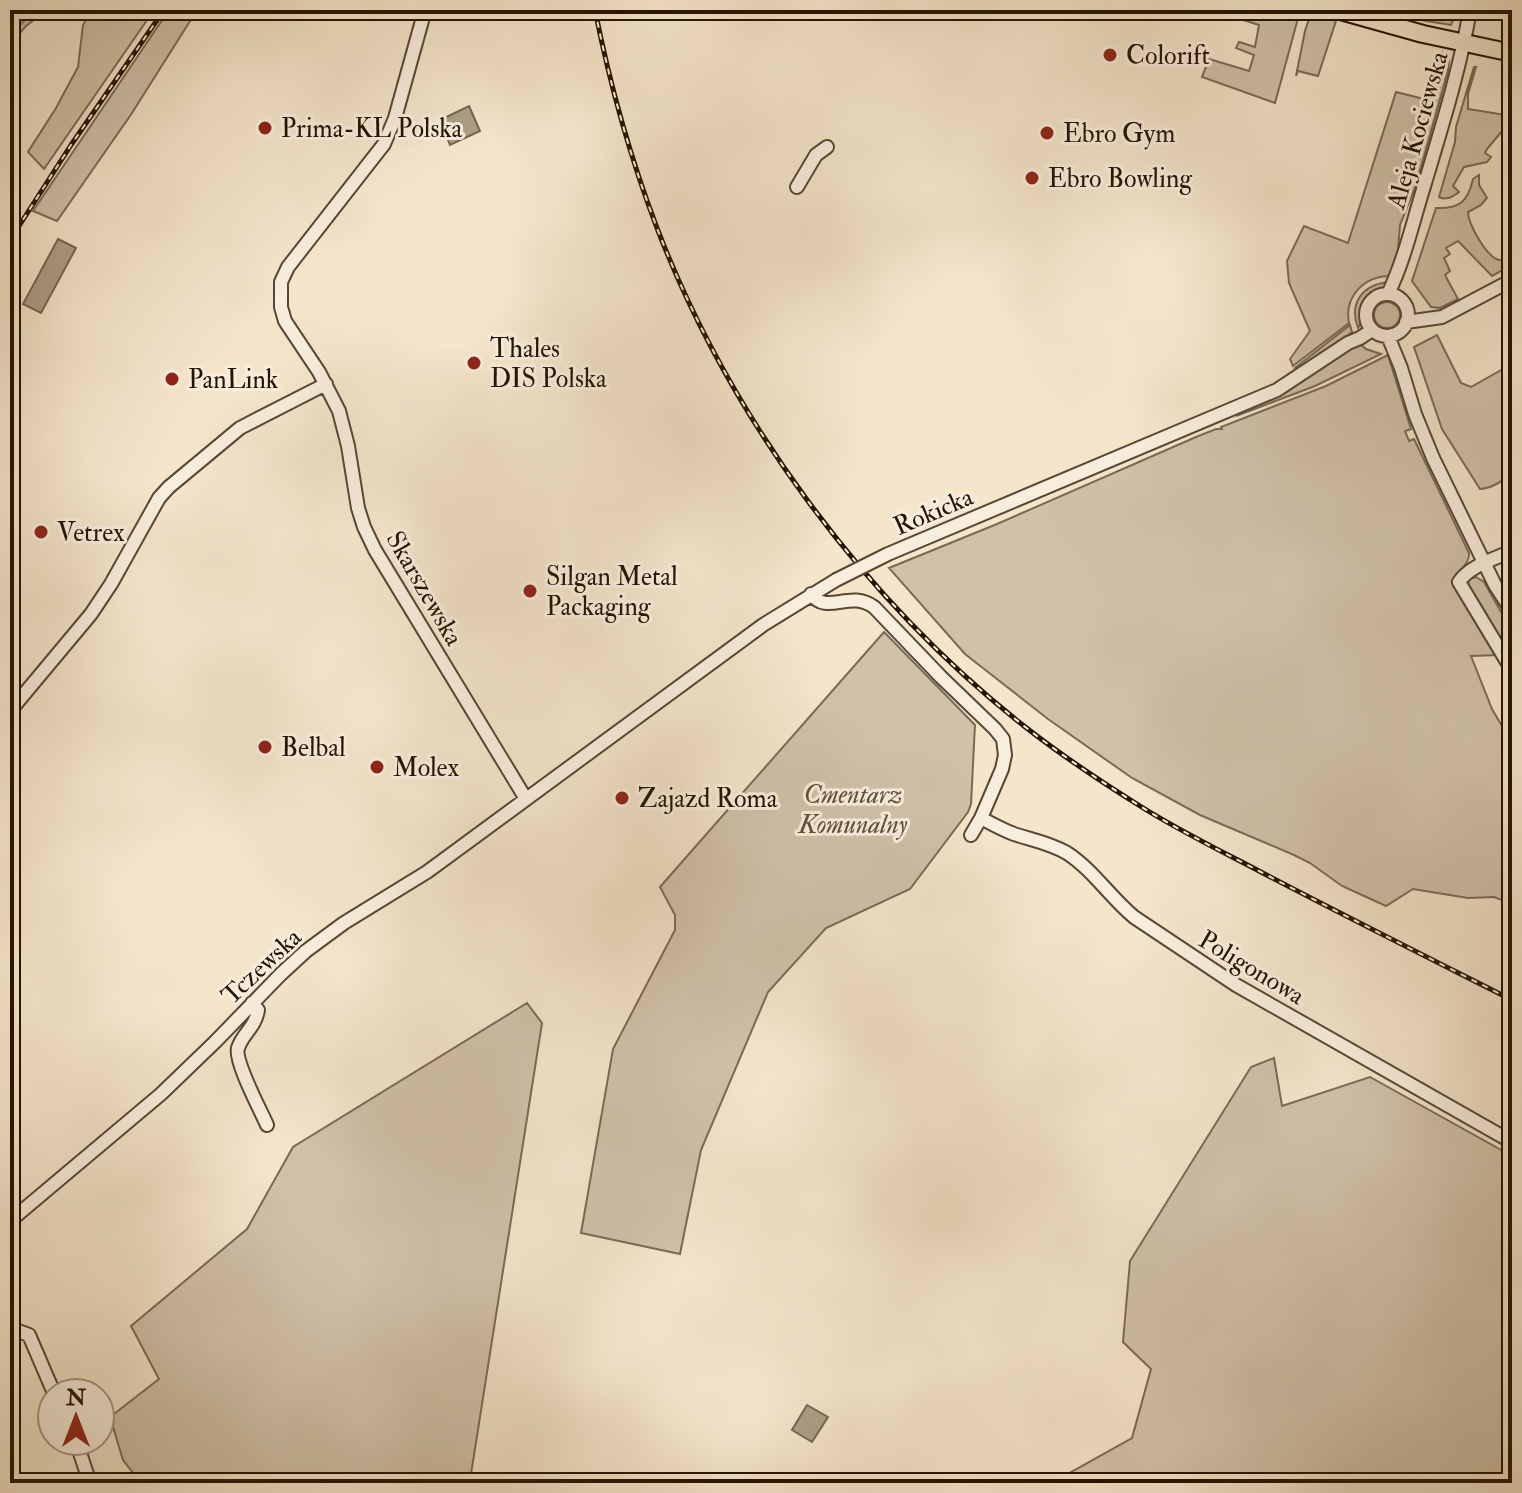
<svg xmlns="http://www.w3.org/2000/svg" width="1522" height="1493" viewBox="0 0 1522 1493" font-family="'IM FELL Double Pica',serif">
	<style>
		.green { fill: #d0c1a9; stroke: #7a6a55; stroke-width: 2 }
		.water { fill: #ad9e86; stroke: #766651; stroke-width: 2 }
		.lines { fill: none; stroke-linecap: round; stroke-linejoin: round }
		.canal { stroke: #ad9e86; stroke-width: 8 }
		.minor-casing { stroke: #574834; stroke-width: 16 }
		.major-casing { stroke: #231301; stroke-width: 20 }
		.minor { stroke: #f8eedd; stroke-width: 12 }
		.major { stroke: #f4e5cb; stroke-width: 16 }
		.rail-casing { stroke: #231301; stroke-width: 5 }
		.rail { stroke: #f8eedd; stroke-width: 2; stroke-dasharray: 6; stroke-linecap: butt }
		.minor-bridge-casing { stroke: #574834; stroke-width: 16; stroke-linecap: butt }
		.minor-bridge { stroke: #f8eedd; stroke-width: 12 }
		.poi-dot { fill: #8f2418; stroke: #f8eedd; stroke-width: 3 }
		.labels { text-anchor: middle; stroke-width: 6; stroke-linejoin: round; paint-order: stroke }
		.poi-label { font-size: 26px; fill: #231301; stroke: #f8eedd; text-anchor: start }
		.street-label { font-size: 26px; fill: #231301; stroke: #f8eedd }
		.park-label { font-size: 26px; font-style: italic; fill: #60503c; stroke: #f8eedd }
	</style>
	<rect width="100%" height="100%" fill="#f4e5cb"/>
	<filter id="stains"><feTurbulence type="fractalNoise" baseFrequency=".0025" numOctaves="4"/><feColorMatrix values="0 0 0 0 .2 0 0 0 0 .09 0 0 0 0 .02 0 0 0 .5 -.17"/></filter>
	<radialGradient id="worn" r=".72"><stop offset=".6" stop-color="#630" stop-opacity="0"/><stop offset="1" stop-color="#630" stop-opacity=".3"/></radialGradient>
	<!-- green -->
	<path class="green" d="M 35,10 L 47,10 L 26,26 L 10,44 L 10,35 Z
		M 92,10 L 154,10 L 44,169 L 28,152 L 56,108 L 78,67 L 83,25 Z
		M 169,10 L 197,10 L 132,113 L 57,221 L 33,211 Z
		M 1240,10 L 1300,11 L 1275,103 L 1202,77 L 1209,59 L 1249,71 L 1254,55 L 1236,48 L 1239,42 L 1255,47 L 1259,25 L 1237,18 Z
		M 1405,10 L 1457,10 L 1451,25 L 1408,18 Z
		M 1311,13 L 1336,21 L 1318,76 L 1298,71 L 1296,76 L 1305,31 Z
		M 1443,53 L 1449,61 L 1448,71 L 1416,185 L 1400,225 L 1398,250 L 1391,276 C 1364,276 1344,296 1349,323 L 1293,366 L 1290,359 L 1310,331 L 1289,283 L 1287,261 L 1304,226 L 1348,243 L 1396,92 L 1432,101 Z
		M 1474,67 L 1476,67 L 1468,94 L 1468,109 L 1512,116 L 1512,123 L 1508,124 L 1487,149 L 1485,153 L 1491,157 L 1487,162 L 1464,167 L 1453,186 L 1459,192 C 1453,196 1447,201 1439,197 L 1455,142 L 1456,127 Z
		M 1479,175 L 1479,185 L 1487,198 L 1481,205 L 1468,212 C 1468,223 1487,259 1500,260 C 1503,260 1509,257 1512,256 L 1512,265 L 1492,276 L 1458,241 L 1446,248 L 1450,254 L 1444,258 L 1450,271 L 1445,275 L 1458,299 L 1440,308 L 1431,307 L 1412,281 L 1436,208 C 1459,209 1468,202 1473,179 Z
		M 1387,282 L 1390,283 C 1383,290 1373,293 1367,301 C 1362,310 1364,319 1358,328 C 1349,304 1361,286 1387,282 Z
		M1374 315a13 13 0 1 1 26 0a13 13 0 1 1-26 0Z
		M 1350,325 L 1352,332 L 1306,368 L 1301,370 L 1295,368 Z
		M 1437,335 L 1461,383 L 1471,387 L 1512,364 L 1512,472 C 1504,481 1492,488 1480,489 L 1442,429 L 1414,347 Z
		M 1359,343 L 1366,349 L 1381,354 L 1315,386 L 1236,416 Z
		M 1388,355 L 1411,429 L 1405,431 L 1409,441 L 1414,439 L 1469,553 C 1470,564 1458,570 1455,581 L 1497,655 L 1471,656 L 1492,709 L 1512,743 L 1512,904 L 1494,897 L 1468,898 L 1413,889 L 1386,906 L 1342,886 L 1310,863 L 1294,855 L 1200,815 L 1132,778 L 1048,719 L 965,654 L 889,568 L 997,524 L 1196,437 L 1216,429 L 1222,429 L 1221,427 L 1326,386 Z
		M 1476,577 L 1484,582 L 1512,631 L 1512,660 L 1468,586 L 1469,579 Z
		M 884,632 L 975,725 L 971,804 L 968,812 L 910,889 L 826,928 L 768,992 L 701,1150 L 680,1254 L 581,1233 L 613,1049 L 675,930 L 675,915 L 660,887 Z
		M 527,1003 L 542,1023 L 471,1474 L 475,1483 L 141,1483 L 123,1460 L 110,1417 L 159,1379 L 131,1326 L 247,1229 L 293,1147 Z
		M 1274,1058 L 1282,1106 L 1370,1077 L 1512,1156 L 1512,1483 L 1056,1483 L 1057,1480 L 1132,1438 L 1151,1369 L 1123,1342 L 1130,1261 L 1251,1067 Z"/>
	<!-- water -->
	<path class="water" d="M 469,106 L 480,131 L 450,145 L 440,120 Z
		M 58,239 L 76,248 L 41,313 L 23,304 Z
		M 807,1405 L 828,1417 L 812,1442 L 792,1430 Z"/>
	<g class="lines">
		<!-- canal -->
		<path class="canal" d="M 10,28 L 30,10"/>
		<!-- minor casing -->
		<g class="minor-casing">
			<path id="minor" d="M 425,10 L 395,118 L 384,144 L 288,267 L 281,282 L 281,307 L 285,321 L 319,372 L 339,411 L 348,446 L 358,508 L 364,527 L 375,550 L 526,799
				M 797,187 L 816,155 L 827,147
				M 1388,294 C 1405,259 1413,221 1425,183 C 1442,126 1460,69 1470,10
				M1366 315a21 21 0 1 1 42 0a21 21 0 1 1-42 0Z
				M 1406,322 L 1442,317 L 1512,280
				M 1388,336 L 1401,368 L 1415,414 L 1433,458 L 1495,585 L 1512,611
				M 1512,551 C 1496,558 1469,566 1459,582 L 1512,670
				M 888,554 L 1277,390 L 1348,343 L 1360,338 L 1372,330
				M 811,594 C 828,616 849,589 874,607 L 941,677 L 995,729 L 1003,739 L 1005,755 L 1002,769 L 981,818 L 971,835
				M 10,711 L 91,614 L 111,584 L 159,498 L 169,487 L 240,428 L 326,384
				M 981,818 C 992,824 1003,830 1014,834 C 1032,840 1050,843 1067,853 C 1093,870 1110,897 1134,917 L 1236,985 L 1512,1142
				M 252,1003 L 258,1010 C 255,1028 243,1033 238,1048 C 234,1061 261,1111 267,1125
				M 10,1221 L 161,1094 L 215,1042 L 281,974 L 306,951 L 344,923 L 427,872 L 763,625 L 836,580
				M 10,1328 L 29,1335 L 54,1393
				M 76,1441 L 90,1483"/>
		</g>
		<!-- major casing -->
		<g class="major-casing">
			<path id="major" d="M 1337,10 L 1423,34 L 1512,53"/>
		</g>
		<!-- minor -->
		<use href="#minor" class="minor"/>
		<!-- major -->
		<use href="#major" class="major"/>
		<!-- rail casing -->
		<g class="rail-casing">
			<path id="rail" d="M 595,10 C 610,85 630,157 657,228 C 730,418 864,600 1024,726 C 1061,755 1100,781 1140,806 C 1178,830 1219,850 1259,871 C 1343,915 1427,957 1512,1000
				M 10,240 L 71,145 L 164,10"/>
		</g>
		<!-- rail -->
		<use href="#rail" class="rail"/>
		<!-- minor-bridge casing -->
		<g class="minor-bridge-casing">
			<path id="minor-bridge" d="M 836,580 L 888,554"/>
		</g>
		<!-- minor-bridge -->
		<use href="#minor-bridge" class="minor-bridge"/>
	</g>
	<!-- markers -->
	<g class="poi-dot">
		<circle cx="1110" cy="55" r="8"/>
		<circle cx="265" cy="128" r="8"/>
		<circle cx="1047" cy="133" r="8"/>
		<circle cx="1032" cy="178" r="8"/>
		<circle cx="474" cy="363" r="8"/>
		<circle cx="172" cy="379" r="8"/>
		<circle cx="41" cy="532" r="8"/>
		<circle cx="530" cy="591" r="8"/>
		<circle cx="265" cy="747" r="8"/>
		<circle cx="377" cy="767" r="8"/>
		<circle cx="622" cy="798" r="8"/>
	</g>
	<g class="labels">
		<!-- poi labels -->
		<g class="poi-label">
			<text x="1126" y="64">Colorift</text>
			<text x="281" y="137">Prima-KL Polska</text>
			<text x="1063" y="142">Ebro Gym</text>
			<text x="1048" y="187">Ebro Bowling</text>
			<text x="490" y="357">Thales<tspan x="490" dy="30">DIS Polska</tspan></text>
			<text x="188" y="388">PanLink</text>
			<text x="57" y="541">Vetrex</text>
			<text x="546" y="585">Silgan Metal<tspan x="546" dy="30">Packaging</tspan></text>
			<text x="281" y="756">Belbal</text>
			<text x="393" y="776">Molex</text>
			<text x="638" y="807">Zajazd Roma</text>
		</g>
		<!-- street labels -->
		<g class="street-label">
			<text transform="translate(1417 130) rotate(-74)" y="9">Aleja Kociewska</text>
			<text transform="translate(933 511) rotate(-23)" y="9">Rokicka</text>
			<text transform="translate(425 588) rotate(60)" y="9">Skarszewska</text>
			<text transform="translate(261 966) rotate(-43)" y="9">Tczewska</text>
			<text transform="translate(1252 967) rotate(31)" y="9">Poligonowa</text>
		</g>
		<!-- park labels -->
		<g class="park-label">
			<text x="853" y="803">Cmentarz<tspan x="853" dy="30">Komunalny</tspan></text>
		</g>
	</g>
	<!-- margin -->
	<rect width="1522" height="1493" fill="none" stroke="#f4e5cb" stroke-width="40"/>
	<rect x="12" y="12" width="1498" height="1469" fill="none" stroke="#231301" stroke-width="4"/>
	<rect x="20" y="20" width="1482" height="1453" fill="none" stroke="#231301" stroke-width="2"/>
	<!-- north arrow -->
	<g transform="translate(76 1417)"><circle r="38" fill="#f8eedd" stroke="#a39685" stroke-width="2"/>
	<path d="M0-6L14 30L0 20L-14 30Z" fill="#8f2418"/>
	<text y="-12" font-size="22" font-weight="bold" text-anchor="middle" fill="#231301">N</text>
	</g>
	<rect width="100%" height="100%" filter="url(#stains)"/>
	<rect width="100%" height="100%" fill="url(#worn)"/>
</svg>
